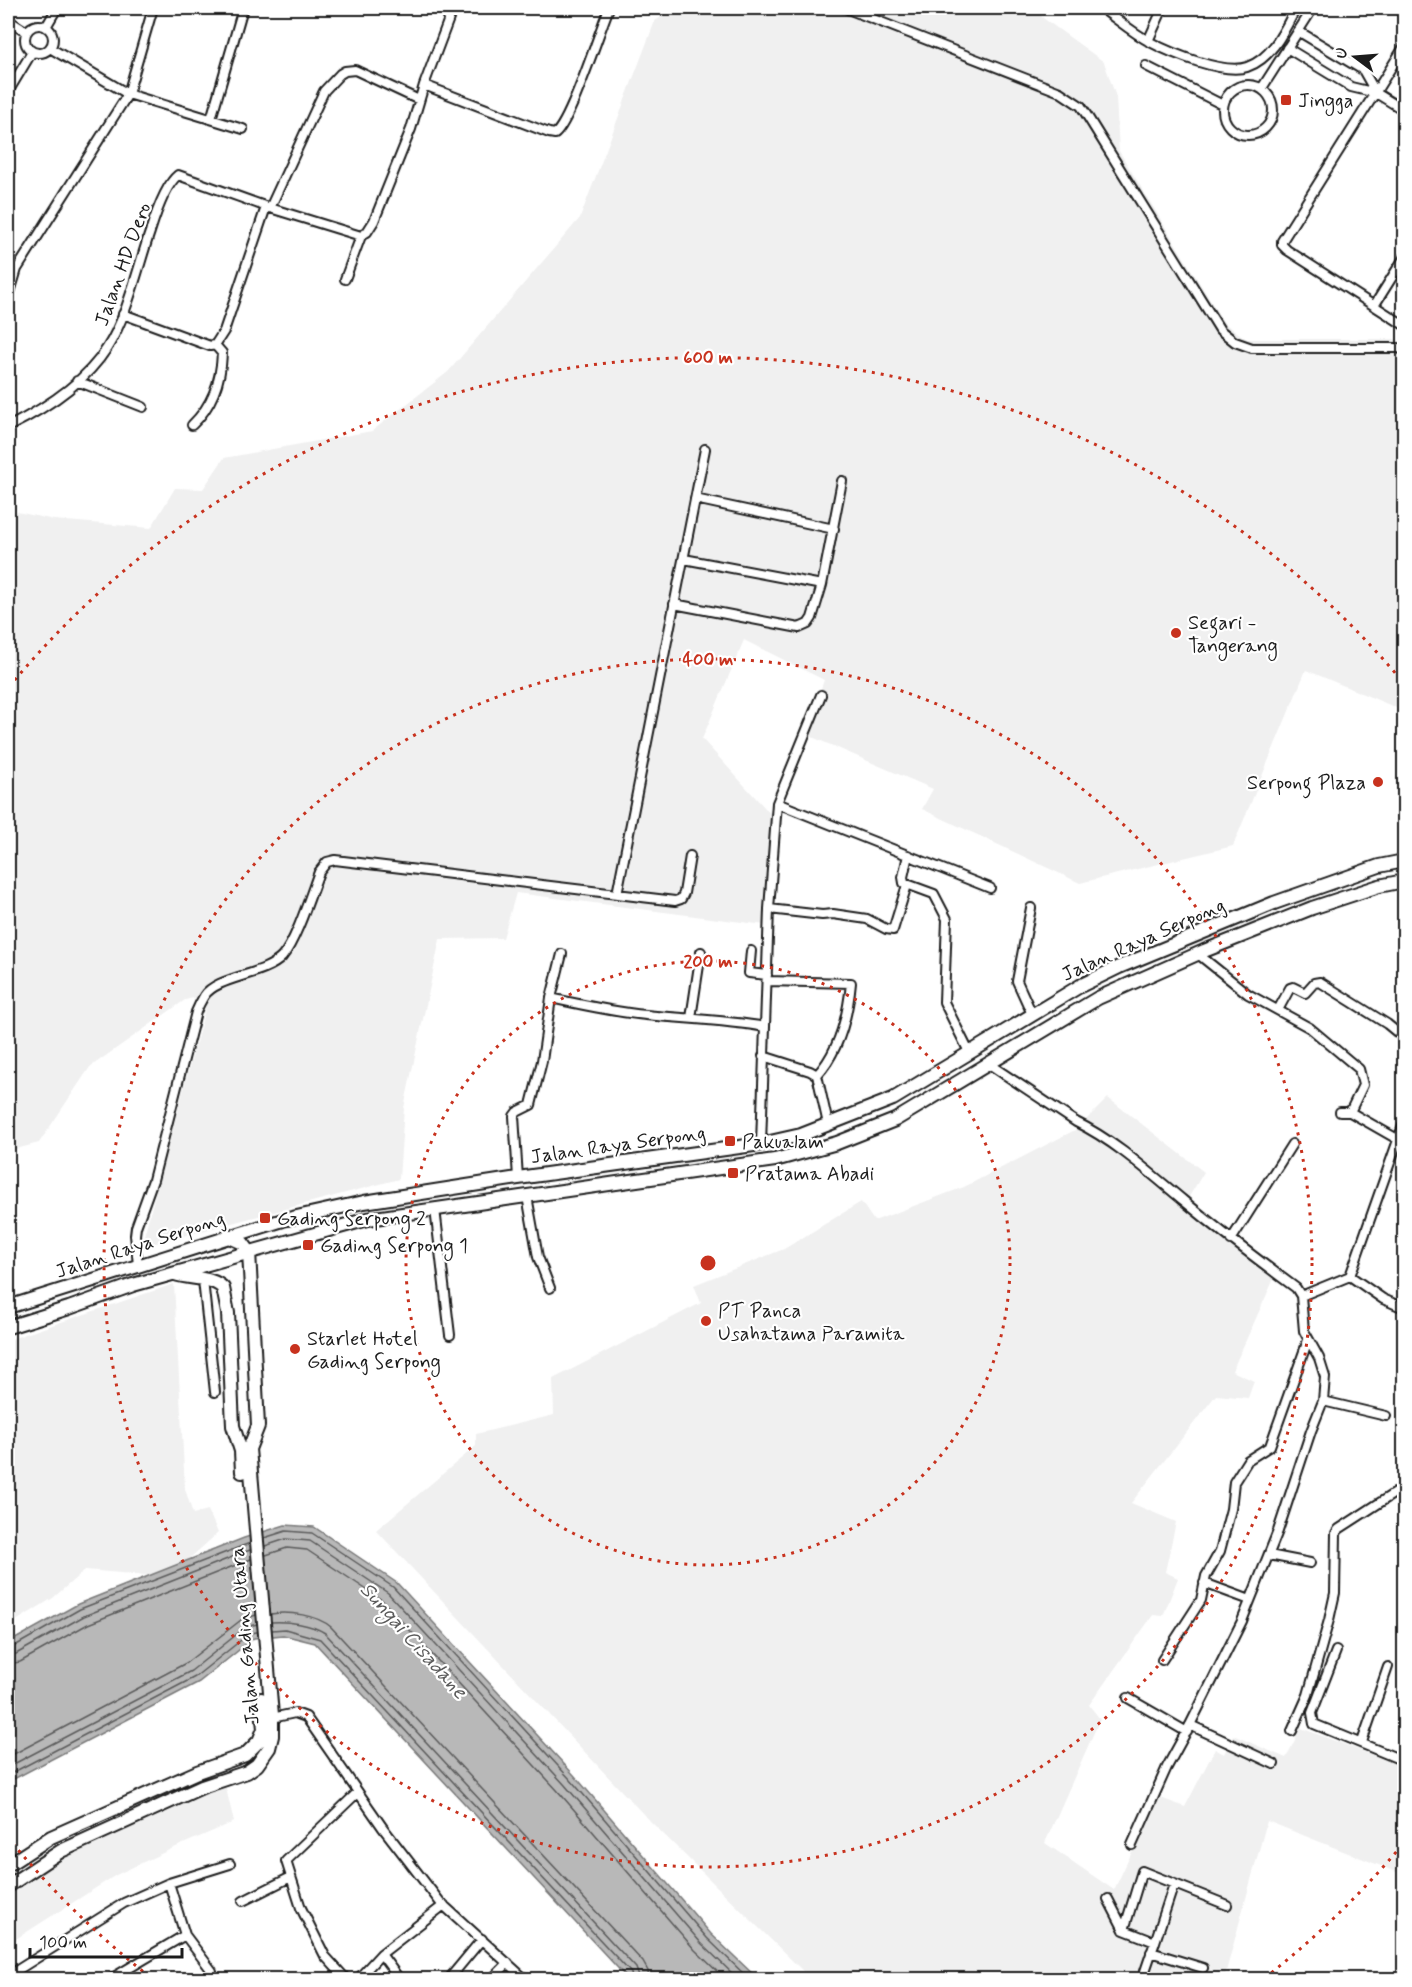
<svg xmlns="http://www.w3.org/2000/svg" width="1412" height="1987" viewBox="0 0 1412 1987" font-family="Mynerve,sans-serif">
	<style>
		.built { fill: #f0f0f0 }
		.water { fill: #b8b8b8; stroke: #7a7a7a; stroke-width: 1.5 }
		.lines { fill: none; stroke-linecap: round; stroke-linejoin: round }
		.shore { stroke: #5a5a5a; stroke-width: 1.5 }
		.street-casing { stroke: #1c1c1c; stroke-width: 12 }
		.primary-casing { stroke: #1c1c1c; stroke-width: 16 }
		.street { stroke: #fff; stroke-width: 8 }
		.primary { stroke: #fff; stroke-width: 12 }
		.ring { fill: none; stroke: #c8321e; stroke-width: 3; stroke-dasharray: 3 6 }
		.poi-dot { fill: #c8321e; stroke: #fff; stroke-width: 2 }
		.labels { text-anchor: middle; stroke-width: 4.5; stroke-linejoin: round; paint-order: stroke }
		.poi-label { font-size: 20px; fill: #1c1c1c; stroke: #fff; text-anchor: start }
		.street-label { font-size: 20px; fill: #1c1c1c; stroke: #fff }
		.water-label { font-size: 21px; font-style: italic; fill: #5a5a5a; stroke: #fff }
		.centre { fill: #c8321e; stroke: #fff; stroke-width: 3 }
		.ring-label { font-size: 18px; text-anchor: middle; font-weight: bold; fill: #c8321e; stroke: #fff; stroke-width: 4.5; stroke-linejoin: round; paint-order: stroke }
	</style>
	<rect width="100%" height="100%" fill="#fff"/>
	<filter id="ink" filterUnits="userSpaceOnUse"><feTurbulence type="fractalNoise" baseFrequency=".0167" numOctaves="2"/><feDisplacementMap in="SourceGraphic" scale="12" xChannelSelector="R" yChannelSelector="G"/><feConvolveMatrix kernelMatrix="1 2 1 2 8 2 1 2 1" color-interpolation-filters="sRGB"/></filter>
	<g filter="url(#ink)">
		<!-- built -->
		<path class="built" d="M 675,8 L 1034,8 L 1043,18 L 1104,62 L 1116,97 L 1119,151 L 1224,323 L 1247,339 L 1394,339 L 1404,342 L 1404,711 L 1306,670 L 1233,846 L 1080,883 L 922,809 L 933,789 L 805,734 L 824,680 L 744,640 L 702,739 L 777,821 L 765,925 L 516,893 L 503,938 L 440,939 L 404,1108 L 399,1179 L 141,1247 L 209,994 L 185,1000 L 90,1067 L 39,1143 L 8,1151 L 8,510 L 54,520 L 151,528 L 175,488 L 203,489 L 224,458 L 372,431 L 448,372 L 580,218 L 655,21 Z
			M 1108,1098 L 1204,1172 L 1187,1200 L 1277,1272 L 1232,1371 L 1254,1381 L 1248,1398 L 1216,1395 L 1131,1503 L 1176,1522 L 1165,1572 L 1178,1578 L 1163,1616 L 1153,1615 L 1089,1705 L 1100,1719 L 1045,1843 L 1114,1890 L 1158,1797 L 1185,1807 L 1215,1749 L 1224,1754 L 1233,1735 L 1286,1758 L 1301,1728 L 1404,1767 L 1404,1875 L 1267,1821 L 1224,1979 L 811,1979 L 645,1816 L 376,1530 L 476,1446 L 476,1434 L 554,1415 L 553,1379 L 701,1303 L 694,1285 L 784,1249 L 861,1202 L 874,1221 L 964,1187 L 1077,1129 Z
			M 174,1284 L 185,1489 L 193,1514 L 208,1510 L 218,1533 L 181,1566 L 156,1576 L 85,1570 L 53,1598 L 8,1626 L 8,1340 Z
			M 224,1780 L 234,1822 L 169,1850 L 116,1875 L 8,1944 L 8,1883 L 114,1819 Z"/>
		<!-- water -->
		<path class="water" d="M 285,1525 L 314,1527 L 397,1583 L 574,1775 L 711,1934 L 758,1979 L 628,1979 L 315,1643 L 283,1635 L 254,1638 L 199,1682 L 8,1782 L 8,1643 L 78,1604 L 244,1538 Z"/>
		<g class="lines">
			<!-- shore -->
			<path class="shore" d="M 264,1538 L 286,1531 L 312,1533 L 393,1587 L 570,1779 L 707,1938 L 750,1980
				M 265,1546 L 286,1539 L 310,1541 L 388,1593 L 564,1784 L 701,1943 L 739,1980
				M 266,1555 L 287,1548 L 307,1550 L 382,1600 L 557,1790 L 695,1950 L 726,1980
				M 271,1614 C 289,1611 317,1615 331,1627 L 643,1962 L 648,1971 L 649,1980
				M 272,1622 C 288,1621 311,1624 325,1633 L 636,1968 L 640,1980
				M 272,1630 L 285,1629 L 320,1639 L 631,1973 L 632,1980
				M 8,1648 L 13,1647 L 80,1609 L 250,1543
				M 8,1655 L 16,1654 L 84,1616 L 250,1550
				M 8,1664 L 20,1662 L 88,1624 L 251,1559
				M 8,1757 L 186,1663 L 241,1620 L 256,1615
				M 8,1767 L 191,1671 L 246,1627 L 257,1624
				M 8,1775 L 195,1677 L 250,1633 L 257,1632"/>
			<!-- street casing -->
			<g class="street-casing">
				<path id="street" d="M 845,8 L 1060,92 L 1081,106 L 1220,330 L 1235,342 L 1252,348 L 1398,348 L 1404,350
					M 1101,8 C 1117,19 1133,33 1150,42 C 1171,53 1224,75 1247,67 C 1272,59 1285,29 1296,8
					M 8,20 L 27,32
					M25 39a14 14 0 1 1 28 0a14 14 0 1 1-28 0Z
					M 46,27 L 57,8
					M 1298,31 L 1363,70 L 1376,93
					M 1148,41 L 1163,8
					M 1404,47 L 1282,241 L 1282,245 L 1287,250 L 1404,325
					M 50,48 L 128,94 L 243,129
					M 1287,48 L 1351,87 L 1376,93 L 1402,109
					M 1146,66 L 1223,105
					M1223 110a25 25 0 1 1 50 0a25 25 0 1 1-50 0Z
					M 424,85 L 549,133 L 555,134 C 571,121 599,32 609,8
					M 1262,88 L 1313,8
					M 8,92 L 32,52
					M 1402,109 L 1404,123
					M 211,119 L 243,8
					M 270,208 L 324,91 L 340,74 L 345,71 L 355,70 L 419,100
					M 8,266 L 17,269
					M 345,279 L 361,236
					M 8,299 L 17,269 L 128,94 L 153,8
					M 1374,306 L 1404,258
					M 123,314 L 210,346 L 215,345 L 224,331 L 266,207
					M 77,381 L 143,407
					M 192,425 C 212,406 221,381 222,353 L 215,345
					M 8,427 C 44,409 85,383 107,348 C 127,317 138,267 150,232 C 155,216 165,185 178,175 L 270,208 L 361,236 L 367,232 L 374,221 L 411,129 L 424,85 L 453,8
					M 695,499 L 834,529
					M 684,559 L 822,585
					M 674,604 L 799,628 L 808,624 L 812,618 L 822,585 L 842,481
					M 777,803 L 990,888
					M 908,855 L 903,877 L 904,883 L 934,894 L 947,919 L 944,1002 L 969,1052
					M 617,894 L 705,449
					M 1031,908 L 1017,981 L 1032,1014
					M 769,909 L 822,915 L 833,914 L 867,919 L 886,929 L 893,930 L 907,885
					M 751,951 L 749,973 L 767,975
					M 1198,954 L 1248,994 L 1310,1028 L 1359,1069 L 1363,1085 L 1350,1112
					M 767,981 L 851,983 C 848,1015 839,1051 817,1075
					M 551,998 C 583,1005 614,1012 646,1015 C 686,1019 726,1020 765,1027
					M 1278,1010 L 1290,988 L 1293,987 L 1305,993 L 1314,983 L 1320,982 L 1387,1024 L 1404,1038
					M 691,1018 L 701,952
					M 763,1056 L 810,1071 L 817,1075 L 828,1124
					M 989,1064 L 1076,1122 C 1115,1141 1150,1173 1184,1201 C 1220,1231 1258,1260 1296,1288 L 1301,1296 L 1304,1331 L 1319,1358 L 1325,1377 L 1323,1401 L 1311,1431 L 1278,1531 L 1242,1621 L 1190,1725 L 1167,1767 L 1132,1845
					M 1340,1112 L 1350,1112 L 1399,1140
					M 1404,1123 L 1350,1276 L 1383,1299 L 1404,1308
					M 761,1144 L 769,909 L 777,803 L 821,695
					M 518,1178 L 514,1116 L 517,1112 L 531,1105 L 542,1061 L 551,998 L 562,954
					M 527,1196 L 538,1257 L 550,1288
					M 435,1209 L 450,1335
					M 1231,1240 L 1292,1144
					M 138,1265 L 135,1235 L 136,1227 L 153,1180 L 196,1012 C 198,1007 201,1001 204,996 C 217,976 264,976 282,957 C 296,941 311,893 319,872 L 327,862 L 335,860 L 675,901 L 681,899 L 684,893 L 690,856
					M 203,1280 L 215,1392
					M 1301,1296 L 1350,1276
					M 1323,1401 L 1386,1416
					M 1269,1555 L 1310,1563
					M 1204,1583 L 1250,1600
					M 1336,1651 L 1312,1713 L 1314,1724 L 1404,1761
					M 1162,1660 L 1201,1600 L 1206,1576 L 1220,1551 L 1231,1509 L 1234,1482 L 1248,1460 L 1270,1446 L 1308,1340
					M 1128,1698 L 1187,1732
					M 272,1718 L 295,1713 L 306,1717 L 383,1828 L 440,1902 L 526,1980
					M 1190,1725 L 1274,1764
					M 1292,1731 L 1308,1695 L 1329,1620 L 1335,1593 L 1336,1533 L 1339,1529 L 1404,1487
					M 1362,1742 L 1388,1667
					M 169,1883 L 185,1935 L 212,1971 L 212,1980
					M 1108,1899 L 1124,1930 L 1155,1942 L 1142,1980
					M 243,1901 L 291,1877
					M 1124,1930 L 1142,1871 L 1227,1905
					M 1155,1942 L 1174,1884
					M 1151,1952 L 1203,1968
					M 381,1954 L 400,1980
					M 8,1976 L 124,1903 L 169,1883 L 230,1864
					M 109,1980 L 185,1935
					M 347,1980 L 325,1956 L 301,1908 L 286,1861 L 358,1792
					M 357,1980 L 381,1954 L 444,1905
					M 448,1980 L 482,1939
					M 491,1980 L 508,1963"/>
			</g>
			<!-- primary casing -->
			<g class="primary-casing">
				<path id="primary" d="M 175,1274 C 190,1279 213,1277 223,1288 L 228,1313 L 233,1426 L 241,1451 L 242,1472
					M 8,1307 L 283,1220 L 364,1202 L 518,1178 L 761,1144 L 801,1135 L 893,1099 L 1080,986 L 1119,967 L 1274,903 L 1379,866 L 1404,861
					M 8,1327 L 69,1308 L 133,1285 L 368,1219 L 775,1160 L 837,1143 L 895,1120 L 1098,998 L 1204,951 L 1312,908 L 1379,886 L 1404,881
					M 8,1865 L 51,1837 L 197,1772 L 245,1755 L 259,1741 L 264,1729 L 261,1699
					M 8,1886 L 61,1851 L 202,1787 L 247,1772 L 257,1765 L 269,1748 L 272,1736 L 272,1715 L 249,1449 L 258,1426 L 249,1251 L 243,1243 L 227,1236"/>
			</g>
			<!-- street -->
			<use href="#street" class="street"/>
			<!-- primary -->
			<use href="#primary" class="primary"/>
		</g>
	</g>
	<!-- distance rings -->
	<g class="ring">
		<circle cx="708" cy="1263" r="302"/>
		<circle cx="708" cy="1263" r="604"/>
		<path d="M1402 1845A906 906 0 0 1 1266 1977M150 1977A906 906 0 0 1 9 1839M9 687A906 906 0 0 1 1402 681"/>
	</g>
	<!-- markers -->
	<g class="poi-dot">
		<rect x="1280" y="94" width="12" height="12" rx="3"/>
		<circle cx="1176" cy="633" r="6"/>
		<circle cx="1378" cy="782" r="6"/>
		<rect x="724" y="1135" width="12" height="12" rx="3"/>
		<rect x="727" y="1167" width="12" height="12" rx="3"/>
		<rect x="259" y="1212" width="12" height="12" rx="3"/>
		<rect x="302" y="1239" width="12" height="12" rx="3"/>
		<circle cx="706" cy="1321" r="6"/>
		<circle cx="295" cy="1349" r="6"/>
	</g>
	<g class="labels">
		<!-- poi labels -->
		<g class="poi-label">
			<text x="1298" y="107">Jingga</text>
			<text x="1188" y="629">Segari -<tspan x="1188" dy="23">Tangerang</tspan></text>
			<text x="1366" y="789" text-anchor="end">Serpong Plaza</text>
			<text x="742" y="1148">Pakualam</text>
			<text x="745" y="1180">Pratama Abadi</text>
			<text x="277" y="1225">Gading Serpong 2</text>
			<text x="320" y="1252">Gading Serpong 1</text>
			<text x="718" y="1317">PT Panca<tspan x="718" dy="23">Usahatama Paramita</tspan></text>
			<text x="307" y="1345">Starlet Hotel<tspan x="307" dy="23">Gading Serpong</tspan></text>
		</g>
		<!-- street labels -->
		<g class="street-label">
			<text transform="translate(122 264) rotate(-70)" y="7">Jalan HD Dero</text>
			<text transform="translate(1143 939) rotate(-24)" y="7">Jalan Raya Serpong</text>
			<text transform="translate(618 1144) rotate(-8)" y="7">Jalan Raya Serpong</text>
			<text transform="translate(140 1244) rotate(-18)" y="7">Jalan Raya Serpong</text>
			<text transform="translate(244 1636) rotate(-95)" y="7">Jalan Gading Utara</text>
		</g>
		<!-- water labels -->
		<g class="water-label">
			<text transform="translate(414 1640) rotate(48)" y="7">Sungai Cisadane</text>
		</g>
	</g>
	<circle cx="708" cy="1263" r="9" class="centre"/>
	<g class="ring-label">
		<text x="708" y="363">600 m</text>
		<text x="708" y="665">400 m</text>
		<text x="708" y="967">200 m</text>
	</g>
	<!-- margin -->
	<rect width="1412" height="1987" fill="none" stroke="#fff" stroke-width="30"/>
	<rect x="15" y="15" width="1382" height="1957" fill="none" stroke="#1c1c1c" stroke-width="2" filter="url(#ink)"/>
	<!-- north arrow -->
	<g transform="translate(1355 57) rotate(286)" stroke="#ffffff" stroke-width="4.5" paint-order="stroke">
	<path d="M0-4.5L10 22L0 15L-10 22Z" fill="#1c1c1c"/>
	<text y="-9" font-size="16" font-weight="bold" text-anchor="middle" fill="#1c1c1c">U</text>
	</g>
	<!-- scale -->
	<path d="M30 1948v9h152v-9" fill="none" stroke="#1c1c1c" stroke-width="3"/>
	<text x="39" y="1948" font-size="18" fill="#1c1c1c" stroke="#ffffff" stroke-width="4.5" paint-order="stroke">100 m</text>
</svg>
